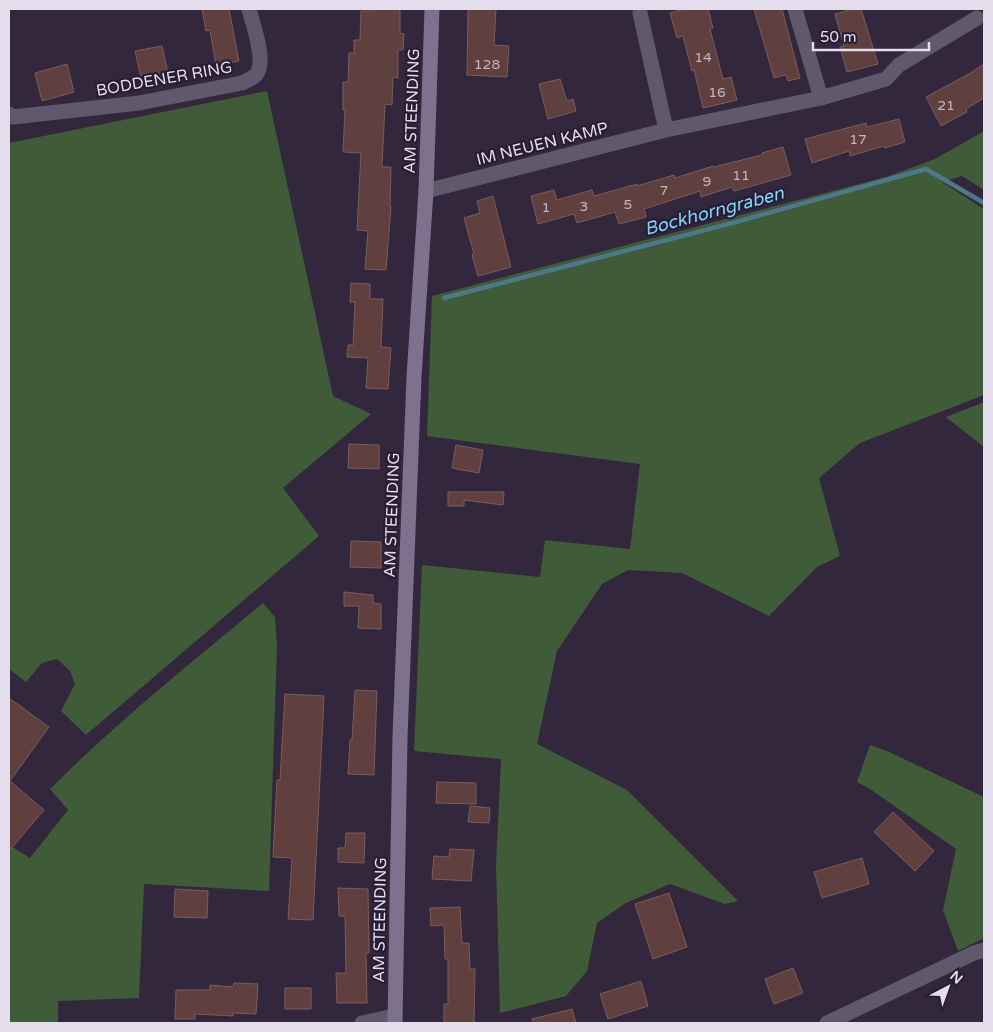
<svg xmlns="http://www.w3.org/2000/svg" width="993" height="1032" viewBox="0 0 993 1032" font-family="'Varela Round',sans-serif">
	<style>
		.green { fill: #3f5b38 }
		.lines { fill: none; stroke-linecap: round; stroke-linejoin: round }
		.stream { stroke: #4d7889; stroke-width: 4.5 }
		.building { fill: #5f403f; stroke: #7c5c5a }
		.street { stroke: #60596b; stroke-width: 15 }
		.secondary { stroke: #7d718e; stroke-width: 15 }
		.labels { text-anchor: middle; stroke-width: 4.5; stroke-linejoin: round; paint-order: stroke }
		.number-label { font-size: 14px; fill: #c3b6c1 }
		.street-label { font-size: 16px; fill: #e4ddec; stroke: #291d33 }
		.water-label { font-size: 18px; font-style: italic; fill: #7ed7f9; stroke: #291d33 }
	</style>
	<rect width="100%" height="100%" fill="#33273e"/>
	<!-- green -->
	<path class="green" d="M 267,91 L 333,396 L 371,414 L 283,488 L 319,536 L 86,735 L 61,711 L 75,684 L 70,671 L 57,659 L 42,663 L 26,682 L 9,669 L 9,143 Z
		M 984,131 L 984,190 L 962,176 L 942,182 L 984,209 L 984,395 L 860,443 L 819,478 L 840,556 L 817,567 L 769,616 L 682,573 L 628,570 L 602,584 L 557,651 L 537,744 L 627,790 L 738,901 L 725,904 L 670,884 L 626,903 L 597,923 L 587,971 L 566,996 L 500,1013 L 496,865 L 501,759 L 414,751 L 422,565 L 540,577 L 545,540 L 630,549 L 640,464 L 427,436 L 432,296 L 886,177 L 935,159 Z
		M 984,402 L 984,447 L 946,417 Z
		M 263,603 L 275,617 L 277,645 L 269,891 L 144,884 L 139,998 L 58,1001 L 58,1023 L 9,1023 L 9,845 L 30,858 L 68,810 L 50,789 C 117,722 191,663 263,603 Z
		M 870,745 L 887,751 L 984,797 L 984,938 L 958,951 L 943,910 L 956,849 L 870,789 L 857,782 Z"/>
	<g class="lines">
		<!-- stream -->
		<path class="stream" d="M 444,298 L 736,222 L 926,169 L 984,203"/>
	</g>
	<!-- building -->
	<path class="building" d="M 202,9 L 229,9 L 239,61 L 216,65 L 210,30 L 206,31 Z
		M 375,9 L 400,9 L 400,33 L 404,34 L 403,50 L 398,50 L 398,78 L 393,77 L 392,105 L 385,104 L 382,167 L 391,167 L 390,207 L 391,207 L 386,270 L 365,269 L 368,231 L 357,230 L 361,153 L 343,152 L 345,110 L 343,110 L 343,82 L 348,82 L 349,53 L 354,53 L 354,40 L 360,40 L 361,11 L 374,11 Z
		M 468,9 L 496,9 L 494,45 L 509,46 L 507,77 L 467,75 Z
		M 685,9 L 708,9 L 713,28 L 710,29 L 723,79 L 731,77 L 737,100 L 703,108 L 694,70 L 692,71 L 683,36 L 677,38 L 670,13 Z
		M 754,9 L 782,9 L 800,78 L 788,81 L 786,75 L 774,78 Z
		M 853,9 L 861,9 L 878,64 L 847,72 L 840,47 L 844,46 L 835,14 Z
		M 162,46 L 168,73 L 141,78 L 135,51 Z
		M 67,64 L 74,92 L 42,101 L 35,73 Z
		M 984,64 L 984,98 L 966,109 L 967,112 L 941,126 L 926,97 L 969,74 Z
		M 560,79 L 567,101 L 573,99 L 576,111 L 548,119 L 539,84 Z
		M 899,119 L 905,142 L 885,148 L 884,146 L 850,156 L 849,151 L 812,163 L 805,139 L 866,123 L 867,127 Z
		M 783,147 L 791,175 L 734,191 L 732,187 L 701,197 L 700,191 L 644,209 L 646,217 L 619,224 L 615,212 L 577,223 L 574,214 L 538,224 L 531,196 L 554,190 L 557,200 L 592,190 L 594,196 L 637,184 L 637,186 L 674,175 L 675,178 L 713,166 L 714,167 L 762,155 L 762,153 Z
		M 493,196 L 511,267 L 478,276 L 472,255 L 474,254 L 464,218 L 480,213 L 477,201 Z
		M 351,283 L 370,284 L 370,299 L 383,299 L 381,347 L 391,348 L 388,389 L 366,388 L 368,358 L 347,357 L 348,345 L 353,345 L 355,302 L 350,302 Z
		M 349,444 L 379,445 L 379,469 L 348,468 Z
		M 456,445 L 483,450 L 479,473 L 452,468 Z
		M 448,492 L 504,492 L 503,505 L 464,500 L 464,506 L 448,506 Z
		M 351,541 L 381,542 L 381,568 L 350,567 Z
		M 344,592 L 373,595 L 373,603 L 381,604 L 381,629 L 358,628 L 359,606 L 344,606 Z
		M 355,690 L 377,691 L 374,775 L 348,774 L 350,740 L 352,740 Z
		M 285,694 L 324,696 L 313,920 L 288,919 L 292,858 L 273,857 L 277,780 L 280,780 Z
		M 9,698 L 49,727 L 10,781 L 44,810 L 9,851 Z
		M 437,782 L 476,783 L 476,804 L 436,803 Z
		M 470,806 L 490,808 L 489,823 L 468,822 Z
		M 893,812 L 934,851 L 915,871 L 874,832 Z
		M 346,833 L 365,833 L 364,863 L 338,862 L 338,848 L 345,848 Z
		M 450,849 L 474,850 L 471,881 L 432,879 L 434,856 L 449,857 Z
		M 862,858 L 869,884 L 822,898 L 814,872 Z
		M 338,888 L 368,889 L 369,953 L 366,953 L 367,1003 L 337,1003 L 336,973 L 346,973 L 345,916 L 339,916 Z
		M 175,889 L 208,891 L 207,918 L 174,917 Z
		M 669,893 L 687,947 L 653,959 L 635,904 Z
		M 460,907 L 462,943 L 469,943 L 470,969 L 475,969 L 474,1023 L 444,1023 L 444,1004 L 448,1004 L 448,959 L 445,959 L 444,925 L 431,926 L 430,908 Z
		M 793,968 L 803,993 L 774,1004 L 765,979 Z
		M 641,981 L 648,1006 L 608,1019 L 600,994 Z
		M 234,983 L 258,984 L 256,1014 L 233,1013 L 233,1016 L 195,1014 L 195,1019 L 175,1019 L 176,990 L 210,990 L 210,985 L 233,987 Z
		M 285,988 L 311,988 L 311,1009 L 285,1009 Z
		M 572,1009 L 576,1023 L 533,1023 L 532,1019 Z"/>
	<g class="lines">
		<!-- street -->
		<path class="street" d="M 795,9 L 821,98
			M 640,13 L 666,130
			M 9,114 L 13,117 L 139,103 L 242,83 C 246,81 253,78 256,75 C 267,62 253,25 249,9
			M 426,191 L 666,130 L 821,98 L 886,79 L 899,65 L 977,18
			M 362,1023 L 394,1016
			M 827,1023 L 974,953 L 984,950"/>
		<!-- secondary -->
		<path class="secondary" d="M 395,1023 L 400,737 L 414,377 L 426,191 L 432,9"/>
	</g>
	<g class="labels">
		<!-- number labels -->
		<g class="number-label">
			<text x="703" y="62">14</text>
			<text x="487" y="69">128</text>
			<text x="717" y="97">16</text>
			<text x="946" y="110">21</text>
			<text x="858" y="144">17</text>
			<text x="741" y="180">11</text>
			<text x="707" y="186">9</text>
			<text x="664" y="195">7</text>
			<text x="628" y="209">5</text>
			<text x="584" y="211">3</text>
			<text x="546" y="212">1</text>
		</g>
		<!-- street labels -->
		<g class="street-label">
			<text transform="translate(164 78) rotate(-10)" y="6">BODDENER RING</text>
			<text transform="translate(411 111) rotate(-88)" y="6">AM STEENDING</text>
			<text transform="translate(542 143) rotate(-14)" y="6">IM NEUEN KAMP</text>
			<text transform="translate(391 515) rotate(-88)" y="6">AM STEENDING</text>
			<text transform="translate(379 920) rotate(-89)" y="6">AM STEENDING</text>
		</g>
		<!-- water labels -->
		<g class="water-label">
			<text transform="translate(714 211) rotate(-15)" y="6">Bockhorngraben</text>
		</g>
	</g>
	<!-- border -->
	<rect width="993" height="1032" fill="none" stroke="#e4ddec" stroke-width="20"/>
	<!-- north arrow -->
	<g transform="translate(948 987) rotate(41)" stroke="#291d33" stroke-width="4" paint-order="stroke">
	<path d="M0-4L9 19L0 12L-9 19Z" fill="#e4ddec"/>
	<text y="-8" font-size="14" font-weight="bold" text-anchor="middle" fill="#e4ddec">N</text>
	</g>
	<!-- scale -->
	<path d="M813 42v8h116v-8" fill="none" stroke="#e4ddec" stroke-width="2.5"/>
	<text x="820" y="42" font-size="15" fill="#e4ddec" stroke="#291d33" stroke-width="4" paint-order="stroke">50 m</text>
</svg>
